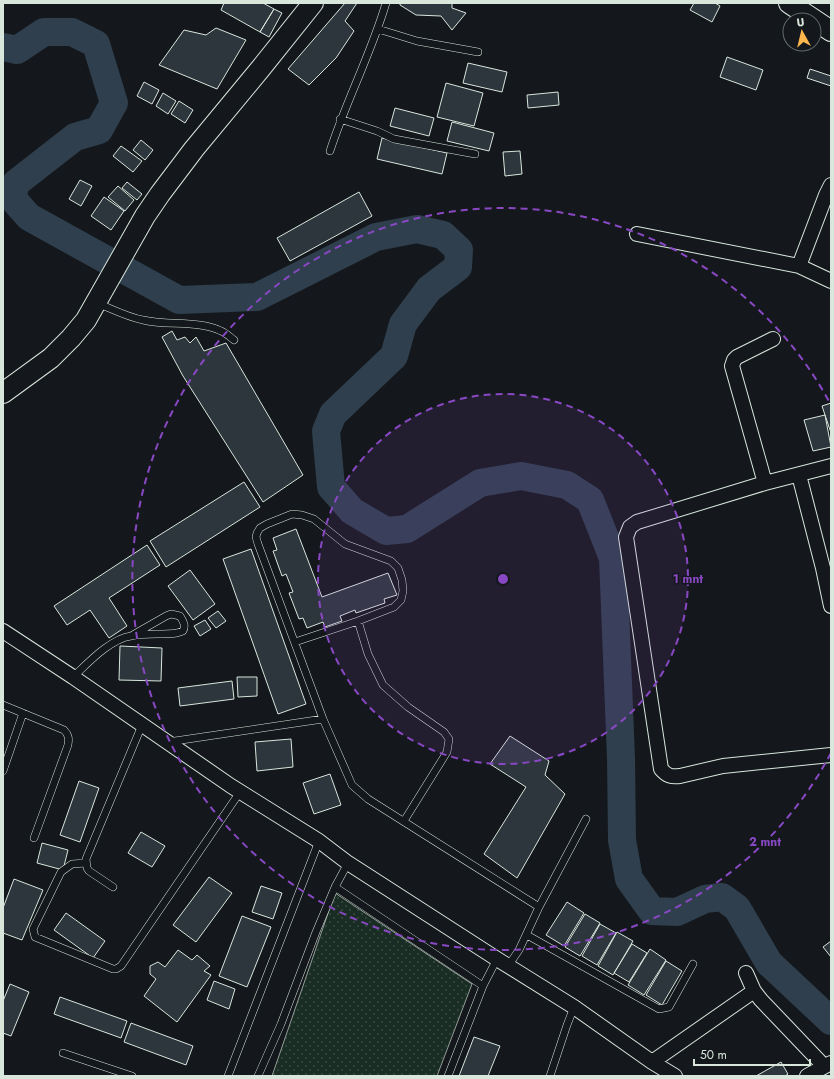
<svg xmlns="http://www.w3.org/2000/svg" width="834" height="1079" viewBox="0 0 834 1079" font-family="Jost,sans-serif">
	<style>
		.grass { fill: url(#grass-dots); stroke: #939e99 }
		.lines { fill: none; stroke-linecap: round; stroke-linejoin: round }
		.river { stroke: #2f3f4d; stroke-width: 28 }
		.building { fill: #2c363c; stroke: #d8e6dc }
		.lane-casing { stroke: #d8e6dc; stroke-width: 8 }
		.street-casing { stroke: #d8e6dc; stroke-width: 16 }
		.secondary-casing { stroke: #d8e6dc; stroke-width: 22 }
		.lane { stroke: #14181c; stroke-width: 7 }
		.street { stroke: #14181c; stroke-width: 14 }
		.secondary { stroke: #14181c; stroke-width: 20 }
		.ring { fill: none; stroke: #8948c3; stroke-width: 2; stroke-dasharray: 7 5 }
		.centre { fill: #8948c3; stroke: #14181c; stroke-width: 2 }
		.ring-label { font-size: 12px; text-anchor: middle; font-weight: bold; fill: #8948c3; stroke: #14181c; stroke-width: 3; stroke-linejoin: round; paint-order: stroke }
	</style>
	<defs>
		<pattern id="grass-dots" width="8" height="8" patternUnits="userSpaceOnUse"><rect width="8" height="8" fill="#1a2d24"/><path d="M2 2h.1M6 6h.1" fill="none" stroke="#3b4b43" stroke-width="1.8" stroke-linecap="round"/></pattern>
	</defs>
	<rect width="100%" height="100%" fill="#14181c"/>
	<!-- grass -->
	<path class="grass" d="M 335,893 L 472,984 L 437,1076 L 272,1076 Z"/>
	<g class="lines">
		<!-- river -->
		<path class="river" d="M 3,47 L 17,50 L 44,32 L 72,32 L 96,44 L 114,103 L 99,130 L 75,137 L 16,183 L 12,198 L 29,217 L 179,300 L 257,297 L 376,237 L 417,229 L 443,235 L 459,250 L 458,267 L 429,289 L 403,324 L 394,356 L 333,414 L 326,431 L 331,487 L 352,511 L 386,531 L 407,529 L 480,483 L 521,476 L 567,485 L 590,500 L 613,558 L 621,758 L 622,840 L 629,879 L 652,911 L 677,912 L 705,899 L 722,897 L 737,908 L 769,963 L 831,1021"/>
	</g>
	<!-- building -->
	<path class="building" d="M 224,3 L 263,3 L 274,9 L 260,32 L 221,10 Z
		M 345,3 L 357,3 L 345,21 L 354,31 L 336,58 L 309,85 L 288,69 Z
		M 400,3 L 452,3 L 452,8 L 466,13 L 452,30 L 441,16 L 416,15 L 400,5 Z
		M 694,3 L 715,3 L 720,6 L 712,22 L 690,10 Z
		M 274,9 L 282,13 L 269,37 L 260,32 Z
		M 216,28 L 246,40 L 217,89 L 159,65 L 184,30 L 206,35 Z
		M 727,57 L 763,70 L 756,90 L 720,77 Z
		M 468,63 L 507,72 L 502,92 L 463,83 Z
		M 810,69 L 831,76 L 831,86 L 807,78 Z
		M 144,82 L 159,90 L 152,104 L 137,96 Z
		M 446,83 L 483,93 L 474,126 L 437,117 Z
		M 558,92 L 559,105 L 528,108 L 527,95 Z
		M 163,93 L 176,101 L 168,114 L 156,106 Z
		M 179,101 L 193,110 L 185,123 L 171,114 Z
		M 395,108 L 434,118 L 429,136 L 390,126 Z
		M 452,122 L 494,133 L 489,151 L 447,141 Z
		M 382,138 L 447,153 L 442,174 L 377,159 Z
		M 141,140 L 153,150 L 145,160 L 133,150 Z
		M 121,146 L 142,161 L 133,172 L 113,156 Z
		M 520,151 L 522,174 L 505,176 L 503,152 Z
		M 80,180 L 92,186 L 81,206 L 69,199 Z
		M 127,182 L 142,194 L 137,200 L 122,188 Z
		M 118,186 L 134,200 L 125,211 L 108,197 Z
		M 359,192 L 372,216 L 290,261 L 277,238 Z
		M 104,197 L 124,211 L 111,230 L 91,216 Z
		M 172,331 L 177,340 L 185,337 L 190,343 L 196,337 L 204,351 L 226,343 L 303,475 L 263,502 L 183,376 L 162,337 Z
		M 831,403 L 831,433 L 822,406 Z
		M 825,415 L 831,447 L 813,451 L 804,420 Z
		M 244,482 L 260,507 L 166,567 L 150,541 Z
		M 296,529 L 322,597 L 388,573 L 397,595 L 384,599 L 385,603 L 356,613 L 355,610 L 340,616 L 342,621 L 325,627 L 323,622 L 307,628 L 303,618 L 299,619 L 289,593 L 293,592 L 286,574 L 282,576 L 273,551 L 277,550 L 273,538 Z
		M 147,545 L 160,565 L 109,598 L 127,626 L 109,638 L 90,610 L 67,625 L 54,606 Z
		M 251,549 L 306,704 L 278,714 L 223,559 Z
		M 190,570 L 215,604 L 193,620 L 168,586 Z
		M 218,611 L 226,621 L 216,628 L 208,618 Z
		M 205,620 L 211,629 L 200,636 L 194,626 Z
		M 120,646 L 162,648 L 161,681 L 119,680 Z
		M 237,677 L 257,677 L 257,696 L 238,697 Z
		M 232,681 L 234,699 L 180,706 L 178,688 Z
		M 510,736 L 549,761 L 545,775 L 565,794 L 517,878 L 484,854 L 526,787 L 490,764 Z
		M 291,739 L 293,767 L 257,771 L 255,742 Z
		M 330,774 L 341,805 L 314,814 L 303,783 Z
		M 79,781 L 99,788 L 80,842 L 60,835 Z
		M 141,832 L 165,846 L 152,867 L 128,853 Z
		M 42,843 L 68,850 L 63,870 L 37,863 Z
		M 209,877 L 232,893 L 196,942 L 173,925 Z
		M 14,879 L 43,890 L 22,940 L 3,933 L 3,908 Z
		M 261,886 L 282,893 L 273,919 L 252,912 Z
		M 567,902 L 584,913 L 564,946 L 546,935 Z
		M 66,913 L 105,941 L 93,958 L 54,930 Z
		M 585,914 L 600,923 L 580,956 L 565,947 Z
		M 242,916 L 271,927 L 247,987 L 219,976 Z
		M 600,924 L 616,933 L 597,965 L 582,956 Z
		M 617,932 L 633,941 L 613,975 L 598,966 Z
		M 831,941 L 831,957 L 823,947 Z
		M 632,944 L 647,953 L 629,982 L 614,973 Z
		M 650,949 L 666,960 L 644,995 L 628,985 Z
		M 178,950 L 192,960 L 197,955 L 210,966 L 204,971 L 211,975 L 177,1022 L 144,996 L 156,979 L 150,974 L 150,966 L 158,962 L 165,967 Z
		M 666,961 L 682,971 L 662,1005 L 646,995 Z
		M 214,981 L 235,989 L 229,1009 L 207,1000 Z
		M 10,984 L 29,992 L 11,1036 L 3,1033 L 3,1001 Z
		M 60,997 L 127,1021 L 121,1038 L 54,1014 Z
		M 131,1023 L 193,1046 L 186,1065 L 124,1042 Z
		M 474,1037 L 500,1046 L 488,1076 L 459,1076 Z
		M 781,1062 L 788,1074 L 785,1076 L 756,1076 Z"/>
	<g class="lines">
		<!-- lane casing -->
		<g class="lane-casing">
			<path id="lane" d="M 378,29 L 417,41 L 478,52
				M 340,119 L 377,131 L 394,139 L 475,154
				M 330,151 C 346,101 371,54 386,3
				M 97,303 C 112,309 127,317 143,320 C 167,326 199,320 221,331 C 226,333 230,337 234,340
				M 358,621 L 368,654 L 383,685 L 408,707 L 444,732 L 449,739 L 447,752 L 404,821
				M 295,642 L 358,621 L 394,607 L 401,600 L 403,591 L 402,580 L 398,568 L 391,561 L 345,544 L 314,519 L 302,515 L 292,514 L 267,524 L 260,528 L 257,533 L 256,537 L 258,544 L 323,719
				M 73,677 C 88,663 110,639 131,636 C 146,633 162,635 177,633 L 183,631 C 186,625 183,621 180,616 L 171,614 L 166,616 L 131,636
				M 3,705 L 64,730 C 69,735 69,739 68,745 L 34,838
				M 168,742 L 323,719 L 352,785 L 368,799 L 539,907
				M 3,771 L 23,713
				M 86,863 L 72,864 L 61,872 L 33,929 L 35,937 L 113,969 L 116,969 L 121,966 L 240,792
				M 113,887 L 89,871 L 87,868 L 86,859 L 142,725
				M 335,887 L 483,986 L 448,1076
				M 527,935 L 659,1009 L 669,1007 L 693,964
				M 508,966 L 519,950 L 539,907 L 586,819
				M 483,986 L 497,959
				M 63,1053 L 132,1076
				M 228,1076 L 319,841
				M 258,1076 L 281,1024 L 316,932 L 335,887 L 348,863
				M 550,1076 L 567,1025 L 574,1007"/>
		</g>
		<!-- street casing -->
		<g class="street-casing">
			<path id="street" d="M 637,234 L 799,266 L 831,281
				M 799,266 L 826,195 L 831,185
				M 831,466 L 765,483 L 637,522 L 630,527 L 626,537 L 661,769 C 667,776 671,777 680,776 L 723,766 L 831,755
				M 799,475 L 823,568 L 831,606
				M 765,483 L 732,366 L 734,360 L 737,357 L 773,339
				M 3,631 L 73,677 L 231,786 L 319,841 L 348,863 L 497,959 L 574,1007 L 652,1062 L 675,1076
				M 746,973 L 754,991 L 761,1000 L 824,1066
				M 652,1062 L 754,991
				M 807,1076 L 831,1063"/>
		</g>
		<!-- secondary casing -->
		<g class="secondary-casing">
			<path id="secondary" d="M 789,3 L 831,31
				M 3,393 L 51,358 L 71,338 L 86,320 L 145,216 L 160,194 L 194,149 L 261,68 L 313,3"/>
		</g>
		<!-- lane -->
		<use href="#lane" class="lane"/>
		<!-- street -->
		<use href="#street" class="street"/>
		<!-- secondary -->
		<use href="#secondary" class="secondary"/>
	</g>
	<!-- distance rings -->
	<circle cx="503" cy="579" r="185" fill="#8948c3" fill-opacity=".12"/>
	<g class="ring">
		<circle cx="503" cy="579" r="185"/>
		<path d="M831 753A371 371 0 1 1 831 405"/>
	</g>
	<circle cx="503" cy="579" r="6" class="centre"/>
	<g class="ring-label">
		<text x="688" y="583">1 mnt</text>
		<text x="765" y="846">2 mnt</text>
	</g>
	<!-- border -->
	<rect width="834" height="1079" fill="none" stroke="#d8e6dc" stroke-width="8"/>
	<!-- north arrow -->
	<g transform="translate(802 32) rotate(352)"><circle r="19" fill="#14181c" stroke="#626a69"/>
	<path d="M0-3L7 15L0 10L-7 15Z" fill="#ffb74d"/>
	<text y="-6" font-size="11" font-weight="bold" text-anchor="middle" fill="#d8e6dc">U</text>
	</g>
	<!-- scale -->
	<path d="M694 1059v6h116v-6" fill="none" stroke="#d8e6dc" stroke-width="2"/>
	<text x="700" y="1059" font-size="12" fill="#d8e6dc" stroke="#14181c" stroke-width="3" paint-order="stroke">50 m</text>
</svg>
